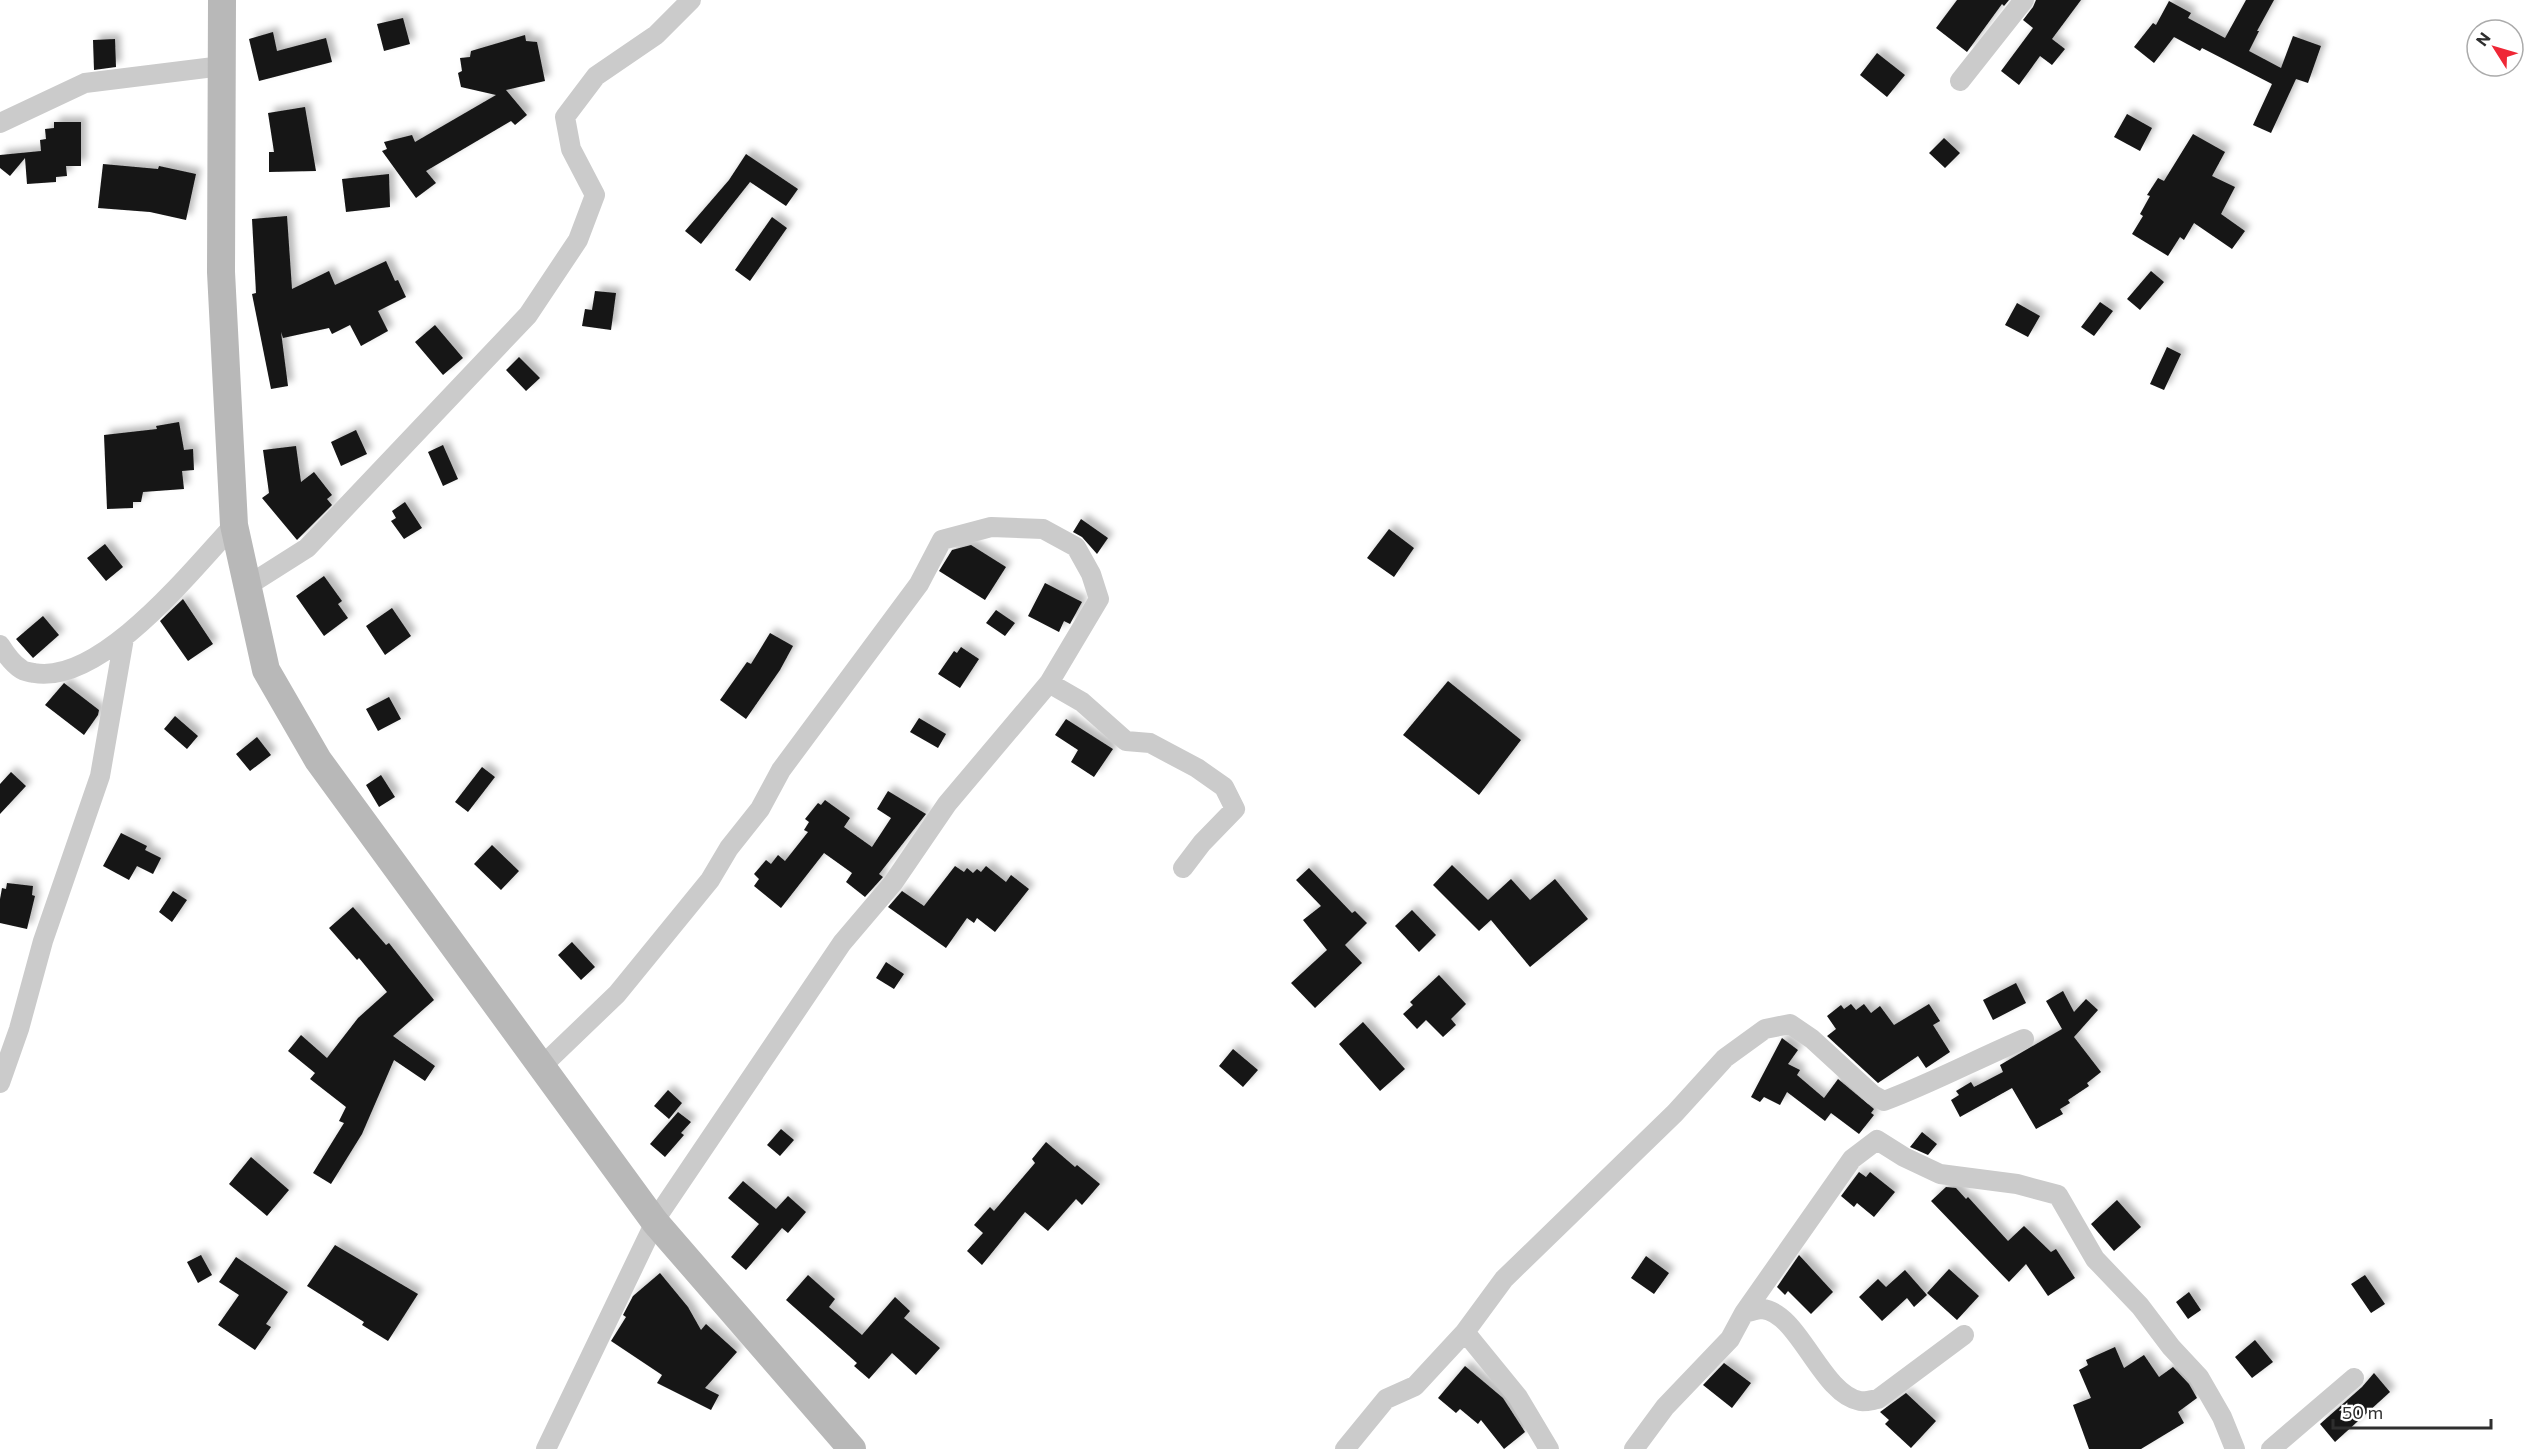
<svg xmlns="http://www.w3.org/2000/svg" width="2543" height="1449" viewBox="0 0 2543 1449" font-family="Commissioner,sans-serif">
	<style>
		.building { fill: #151515; filter: url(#shadow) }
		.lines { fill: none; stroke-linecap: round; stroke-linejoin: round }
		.street { stroke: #cbcbcb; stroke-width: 20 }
		.secondary { stroke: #b8b8b8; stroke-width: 28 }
	</style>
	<defs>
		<filter id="shadow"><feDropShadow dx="5.5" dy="-5.5" stdDeviation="3" flood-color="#0004"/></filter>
	</defs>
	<rect width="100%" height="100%" fill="#fff"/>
	<!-- building -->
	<path class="building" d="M 1957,0 L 2009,0 L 2004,6 L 2002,4 L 1967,52 L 1936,28 Z
		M 2036,0 L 2081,0 L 2052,39 L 2065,49 L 2052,65 L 2040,56 L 2019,85 L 2001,71 L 2033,28 L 2023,20 L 2033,7 Z
		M 2246,0 L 2274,0 L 2257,31 L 2259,31 L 2249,51 L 2281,68 L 2293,36 L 2321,46 L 2308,83 L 2296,79 L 2271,133 L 2253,125 L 2272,84 L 2202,48 L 2200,51 L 2174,37 L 2154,63 L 2134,47 L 2153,23 L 2156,25 L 2169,1 L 2191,13 L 2188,18 L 2225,38 Z
		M 403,18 L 410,44 L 384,51 L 377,24 Z
		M 273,32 L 277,51 L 326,38 L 332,62 L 259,81 L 249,39 Z
		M 525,35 L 526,41 L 537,42 L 545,81 L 506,90 L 527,115 L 515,125 L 511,121 L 426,171 L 436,183 L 416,198 L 382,151 L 387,149 L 384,142 L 412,135 L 415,142 L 496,95 L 461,87 L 458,73 L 462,71 L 460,58 L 470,57 L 471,51 Z
		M 115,39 L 116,67 L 94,70 L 93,40 Z
		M 1877,53 L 1905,75 L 1887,97 L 1860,75 Z
		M 305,107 L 316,171 L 269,172 L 269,152 L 274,152 L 268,113 Z
		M 2127,114 L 2152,128 L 2140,151 L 2114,137 Z
		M 54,122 L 81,122 L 81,166 L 66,166 L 67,176 L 56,177 L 56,182 L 27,184 L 25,158 L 10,176 L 0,168 L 0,155 L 41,151 L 40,140 L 46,139 L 45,129 L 54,128 Z
		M 2193,134 L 2225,152 L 2212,176 L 2235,187 L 2221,214 L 2245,231 L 2232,249 L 2194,223 L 2184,240 L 2180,237 L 2168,256 L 2132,234 L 2143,216 L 2140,214 L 2150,196 L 2147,195 L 2158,178 L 2164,181 Z
		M 1944,138 L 1960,153 L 1945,168 L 1929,153 Z
		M 746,154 L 798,189 L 786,206 L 750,182 L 701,244 L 685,231 L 729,180 Z
		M 103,164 L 158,169 L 159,166 L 196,174 L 186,220 L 150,212 L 98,208 Z
		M 389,174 L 390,207 L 346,212 L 342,179 Z
		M 287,216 L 292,289 L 329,271 L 335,285 L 386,261 L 395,281 L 398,280 L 406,297 L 378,311 L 388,331 L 361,346 L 350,325 L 332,334 L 329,328 L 283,338 L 281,332 L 288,386 L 271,389 L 252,294 L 256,293 L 252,219 Z
		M 772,217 L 787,228 L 750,281 L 735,270 Z
		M 2151,271 L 2164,282 L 2140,310 L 2127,299 Z
		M 595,291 L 616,293 L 611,330 L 582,326 L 585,309 L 592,310 Z
		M 2100,302 L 2113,311 L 2094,336 L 2081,327 Z
		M 2017,303 L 2040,316 L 2028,337 L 2005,325 Z
		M 435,325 L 463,358 L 443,375 L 415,342 Z
		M 2167,347 L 2181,354 L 2164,390 L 2150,384 Z
		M 519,357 L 540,378 L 526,391 L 506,370 Z
		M 179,422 L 184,450 L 193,449 L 194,470 L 182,471 L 184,489 L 143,492 L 141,502 L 133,502 L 133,508 L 107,509 L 104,435 L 157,429 L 156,426 Z
		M 356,430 L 367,454 L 341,466 L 331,442 Z
		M 443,445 L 458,479 L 443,486 L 428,452 Z
		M 296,446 L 301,482 L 314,472 L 332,495 L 327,499 L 332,505 L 297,540 L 262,498 L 269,493 L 263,450 Z
		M 405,502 L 422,528 L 404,539 L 391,521 L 396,518 L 392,511 Z
		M 1081,519 L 1108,538 L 1097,554 L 1082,537 L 1073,532 Z
		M 1389,529 L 1414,548 L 1394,577 L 1367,558 Z
		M 105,544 L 123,567 L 106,581 L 87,558 Z
		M 971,545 L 1006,567 L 985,600 L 939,571 L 952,550 Z
		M 324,576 L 342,601 L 338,604 L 348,618 L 324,636 L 296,596 Z
		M 1045,583 L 1082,602 L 1070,624 L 1064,621 L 1059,632 L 1028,616 Z
		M 183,599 L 213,644 L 188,661 L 160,621 Z
		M 392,608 L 411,636 L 385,655 L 366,626 Z
		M 996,610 L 1015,623 L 1005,636 L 986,623 Z
		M 43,616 L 59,635 L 33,658 L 16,639 Z
		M 770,633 L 793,646 L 780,670 L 746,719 L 720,700 L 747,662 L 751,664 Z
		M 961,647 L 979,659 L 960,688 L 938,674 L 954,651 L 957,653 Z
		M 1448,681 L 1521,740 L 1479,795 L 1403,735 Z
		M 64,683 L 99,710 L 98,715 L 84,735 L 45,705 Z
		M 389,697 L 401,719 L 378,731 L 366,709 Z
		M 175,716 L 198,736 L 187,749 L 164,729 Z
		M 919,718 L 946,734 L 938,748 L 910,732 Z
		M 1066,719 L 1113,749 L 1094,777 L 1071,762 L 1078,750 L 1055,735 Z
		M 257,737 L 271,755 L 250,771 L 236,754 Z
		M 482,767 L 495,777 L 468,812 L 455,802 Z
		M 11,772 L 26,786 L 0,814 L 0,784 Z
		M 381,775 L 395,797 L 379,807 L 366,785 Z
		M 888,791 L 926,814 L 879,874 L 883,877 L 865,897 L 846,882 L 852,873 L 824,853 L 781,908 L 754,886 L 759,879 L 754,874 L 766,860 L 771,864 L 778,855 L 785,861 L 808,832 L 804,830 L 809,822 L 805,819 L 818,803 L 821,805 L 825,800 L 850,818 L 844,827 L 872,847 L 891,818 L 877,809 Z
		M 121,833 L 147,846 L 145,850 L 161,858 L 153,874 L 137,866 L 129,880 L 103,866 Z
		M 492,845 L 519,871 L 501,890 L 474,864 Z
		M 1452,865 L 1488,900 L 1511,879 L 1530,900 L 1555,879 L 1588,919 L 1530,967 L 1491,920 L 1479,931 L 1433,885 Z
		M 955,866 L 964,872 L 967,868 L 973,873 L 977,869 L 981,872 L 986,866 L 1006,882 L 1011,875 L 1029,889 L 995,932 L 977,918 L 974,923 L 967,918 L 946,948 L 888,907 L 902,891 L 924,906 Z
		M 1309,868 L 1352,913 L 1355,911 L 1367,923 L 1345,945 L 1362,963 L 1315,1008 L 1291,983 L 1327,950 L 1303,920 L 1321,906 L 1296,880 Z
		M 7,883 L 33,886 L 32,895 L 35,896 L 27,929 L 0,923 L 0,899 L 2,888 L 6,889 Z
		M 173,891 L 187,900 L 172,922 L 159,912 Z
		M 353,907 L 386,945 L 389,943 L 434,1000 L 393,1036 L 435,1066 L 425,1081 L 394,1060 L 362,1134 L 331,1184 L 313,1173 L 344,1123 L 339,1121 L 346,1107 L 310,1079 L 315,1073 L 288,1051 L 301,1035 L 327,1058 L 358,1018 L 387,992 L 359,958 L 357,960 L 329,928 Z
		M 1412,910 L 1436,935 L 1419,952 L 1395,926 Z
		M 572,942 L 595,967 L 581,980 L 558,955 Z
		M 886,962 L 904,974 L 894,989 L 876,978 Z
		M 1439,975 L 1466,1004 L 1451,1019 L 1456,1025 L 1443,1037 L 1426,1020 L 1417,1029 L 1403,1014 L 1413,1005 L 1410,1002 Z
		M 2016,983 L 2026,1003 L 1993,1020 L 1983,1000 Z
		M 2063,991 L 2074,1012 L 2086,999 L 2098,1010 L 2074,1037 L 2101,1072 L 2087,1083 L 2089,1086 L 2068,1100 L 2070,1103 L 2060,1109 L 2063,1114 L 2036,1129 L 2012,1088 L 1960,1117 L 1951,1100 L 1959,1095 L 1956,1091 L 1971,1082 L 1974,1087 L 2003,1072 L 2000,1065 L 2062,1029 L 2046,1001 Z
		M 1851,1004 L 1856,1010 L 1864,1004 L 1871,1013 L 1880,1006 L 1894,1025 L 1929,1004 L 1940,1021 L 1933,1025 L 1950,1052 L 1926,1068 L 1918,1056 L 1878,1083 L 1827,1036 L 1836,1029 L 1827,1016 L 1841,1005 L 1844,1009 Z
		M 1363,1022 L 1405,1069 L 1380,1091 L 1339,1044 Z
		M 1782,1038 L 1798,1050 L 1788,1064 L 1800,1070 L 1797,1075 L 1824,1098 L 1838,1079 L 1874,1109 L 1871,1113 L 1874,1115 L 1859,1134 L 1831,1113 L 1825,1121 L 1787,1092 L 1780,1105 L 1764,1097 L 1760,1102 L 1751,1097 Z
		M 1233,1049 L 1258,1070 L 1243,1087 L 1219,1066 Z
		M 668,1090 L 682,1103 L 669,1119 L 654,1106 Z
		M 678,1112 L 691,1122 L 681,1133 L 684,1135 L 665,1157 L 650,1144 Z
		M 781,1129 L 794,1140 L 780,1156 L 767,1145 Z
		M 1922,1132 L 1937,1144 L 1928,1155 L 1910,1147 Z
		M 1046,1142 L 1075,1167 L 1077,1165 L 1100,1184 L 1082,1205 L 1076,1199 L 1048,1231 L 1025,1212 L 982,1265 L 967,1251 L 983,1233 L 974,1225 L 990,1207 L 994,1211 L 1035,1163 L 1032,1159 Z
		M 251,1157 L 289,1190 L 267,1216 L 229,1184 Z
		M 1859,1172 L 1866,1177 L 1870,1172 L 1895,1192 L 1874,1217 L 1857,1203 L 1854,1207 L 1841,1196 Z
		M 743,1181 L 776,1209 L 788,1196 L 806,1212 L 788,1233 L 782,1228 L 746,1270 L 731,1257 L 759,1224 L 728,1198 Z
		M 1946,1187 L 1956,1188 L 1966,1199 L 1968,1197 L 2008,1241 L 2024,1226 L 2051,1252 L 2056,1249 L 2075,1278 L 2048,1296 L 2026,1264 L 2009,1282 L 1931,1201 Z
		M 2117,1200 L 2141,1227 L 2114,1251 L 2091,1224 Z
		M 335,1245 L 418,1294 L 388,1341 L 362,1325 L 364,1322 L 307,1286 Z
		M 201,1255 L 212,1275 L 198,1283 L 187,1262 Z
		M 1799,1255 L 1833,1292 L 1811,1314 L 1788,1291 L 1785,1295 L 1777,1287 Z
		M 1646,1256 L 1669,1273 L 1654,1294 L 1631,1278 Z
		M 236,1257 L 288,1292 L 266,1324 L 271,1327 L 255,1350 L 218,1325 L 239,1295 L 219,1282 Z
		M 1949,1269 L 1979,1296 L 1957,1320 L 1927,1293 Z
		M 1905,1270 L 1927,1295 L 1914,1307 L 1907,1298 L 1882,1321 L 1859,1297 L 1878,1279 L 1886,1287 Z
		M 660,1273 L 688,1307 L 701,1330 L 706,1324 L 737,1352 L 705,1388 L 719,1395 L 711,1410 L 657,1383 L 662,1375 L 611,1341 L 626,1317 L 623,1315 L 633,1296 Z
		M 808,1275 L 835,1299 L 829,1307 L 862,1335 L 895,1297 L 910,1311 L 904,1318 L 940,1348 L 916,1375 L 892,1353 L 869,1379 L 854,1366 L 857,1363 L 786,1300 Z
		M 2365,1275 L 2385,1304 L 2371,1313 L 2351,1284 Z
		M 2189,1292 L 2201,1310 L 2188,1319 L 2176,1302 Z
		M 2255,1340 L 2273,1362 L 2252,1378 L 2235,1357 Z
		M 2115,1347 L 2124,1368 L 2144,1355 L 2159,1377 L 2173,1367 L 2189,1384 L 2197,1398 L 2178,1412 L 2184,1423 L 2141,1449 L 2089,1449 L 2073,1405 L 2091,1398 L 2079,1370 L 2088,1365 L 2086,1360 Z
		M 1724,1363 L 1751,1383 L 1732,1408 L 1703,1385 Z
		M 1465,1366 L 1503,1398 L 1525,1432 L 1504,1449 L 1481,1420 L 1478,1424 L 1460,1409 L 1456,1413 L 1438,1398 Z
		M 2374,1373 L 2390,1392 L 2335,1442 L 2320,1424 L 2362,1387 Z
		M 1906,1393 L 1936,1421 L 1911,1448 L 1885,1424 L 1889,1420 L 1880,1412 Z"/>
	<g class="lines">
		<!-- street -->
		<path class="street" d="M 1960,81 L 2024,0
			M 0,123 L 85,83 L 222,66
			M 247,586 L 307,548 L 528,315 L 578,240 L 595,195 L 571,149 L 565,117 L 596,76 L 656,35 L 691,0
			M 0,645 C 5,653 13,664 21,669 C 24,672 30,672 34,673 C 101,685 192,570 234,525
			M 542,1066 L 617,994 L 710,880 L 729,848 L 760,809 L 781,770 L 919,584 L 942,540 L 991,527 L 1043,529 L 1076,547 L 1091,574 L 1099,599 L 1049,683
			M 0,1083 L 19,1029 L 43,941 L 100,776 L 124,638
			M 655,1220 L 842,943 L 893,883 L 947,804 L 1049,683 L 1082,702 L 1126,741 L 1150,743 L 1197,768 L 1224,787 L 1235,809 L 1202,843 L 1183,868
			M 1744,1313 L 1852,1159 L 1877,1140 L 1904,1157 L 1940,1174 L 2017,1184 L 2058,1195 L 2095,1259 L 2140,1306 L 2171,1347 L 2199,1377 L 2222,1417 L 2235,1449
			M 1465,1332 L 1518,1397 L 1549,1449
			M 546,1449 L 655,1222
			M 1345,1449 L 1386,1399 L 1415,1386 L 1465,1332 L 1504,1279 L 1675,1113 L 1725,1058 L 1765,1029 L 1790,1024 L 1812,1039 L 1873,1095 L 1884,1101 C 1932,1083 1977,1059 2024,1039
			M 1634,1449 L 1665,1407 L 1730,1339 L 1744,1313 C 1750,1312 1756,1309 1762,1309 C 1799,1312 1821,1394 1860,1401 C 1865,1402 1872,1400 1878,1399 L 1964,1335
			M 2271,1449 L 2354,1378"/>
		<!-- secondary -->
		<path class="secondary" d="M 222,0 L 221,272 L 234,525 L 266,670 L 318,760 L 655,1222 L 852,1449"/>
	</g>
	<!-- north arrow -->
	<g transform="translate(2495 48) rotate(307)"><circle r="28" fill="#ffffff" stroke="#ababab" stroke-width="1.5"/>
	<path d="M0-4.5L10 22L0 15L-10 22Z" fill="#ef2736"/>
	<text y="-9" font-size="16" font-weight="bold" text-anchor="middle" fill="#2e2e2e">N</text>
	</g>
	<!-- scale -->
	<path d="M2333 1419v9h158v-9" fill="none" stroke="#2e2e2e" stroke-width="3"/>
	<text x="2342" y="1419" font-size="18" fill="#2e2e2e" stroke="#ffffff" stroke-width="4.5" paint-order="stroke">50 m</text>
</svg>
